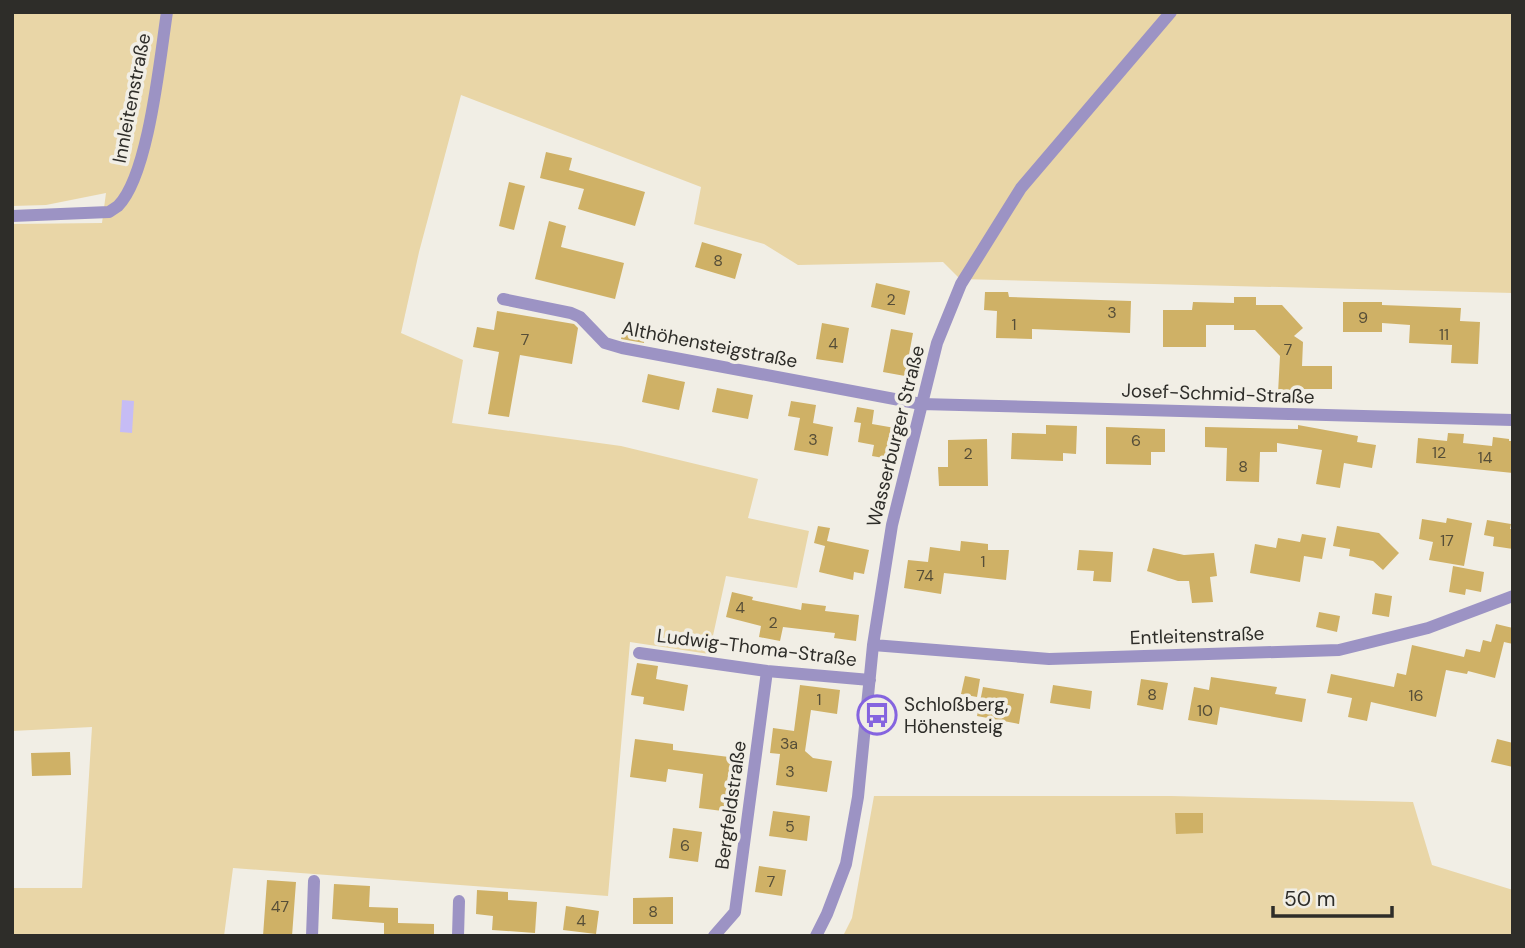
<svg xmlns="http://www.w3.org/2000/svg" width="1525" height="948" viewBox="0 0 1525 948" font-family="'DM Sans',sans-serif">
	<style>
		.green { fill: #e9d6a7 }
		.water { fill: #c6bcf5 }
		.building { fill: #cfb166 }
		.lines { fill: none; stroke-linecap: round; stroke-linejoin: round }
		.street { stroke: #9c93c4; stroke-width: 12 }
		.labels { text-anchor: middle; stroke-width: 7; stroke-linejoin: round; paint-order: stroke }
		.number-label { font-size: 16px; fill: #564e38 }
		.street-label { font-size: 19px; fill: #2e2d29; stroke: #f1eee5 }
		.poi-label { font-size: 19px; fill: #2e2d29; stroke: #f1eee5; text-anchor: start }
	</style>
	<rect width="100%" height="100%" fill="#f1eee5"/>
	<!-- green -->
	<path class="green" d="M 12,12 L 1513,12 L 1513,293 L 960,279 L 943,262 L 798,265 L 764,244 L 694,224 L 701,187 L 461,95 L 419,252 L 401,333 L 463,360 L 452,423 L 621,446 L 758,479 L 748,518 L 809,531 L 797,588 L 726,576 L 709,654 L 630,642 L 608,896 L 233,868 L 224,936 L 12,936 L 12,888 L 82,888 L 92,727 L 12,731 L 12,224 L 102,223 L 106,193 L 46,205 L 12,206 Z
		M 874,796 L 1171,796 L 1413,802 L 1432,865 L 1513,890 L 1513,936 L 843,936 L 852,918 Z"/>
	<!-- water -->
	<path class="water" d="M 122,400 L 134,401 L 132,433 L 120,432 Z"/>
	<!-- building -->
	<path class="building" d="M 546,152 L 572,158 L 569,170 L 645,192 L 635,226 L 578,209 L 584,189 L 540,178 Z
		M 509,182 L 525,186 L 514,230 L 499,226 Z
		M 549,221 L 566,226 L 561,247 L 624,263 L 615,299 L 535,279 Z
		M 702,242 L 742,254 L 735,279 L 695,267 Z
		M 876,283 L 910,291 L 905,315 L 871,307 Z
		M 985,292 L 1008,292 L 1009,297 L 1131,301 L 1130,333 L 1032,329 L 1032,339 L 996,338 L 997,311 L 984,310 Z
		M 1234,297 L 1256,297 L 1256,305 L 1282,305 L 1303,328 L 1294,336 L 1303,342 L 1302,366 L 1332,366 L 1332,389 L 1300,389 L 1300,394 L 1278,393 L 1280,356 L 1255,330 L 1234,330 L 1234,325 L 1206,325 L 1206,347 L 1163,347 L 1163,310 L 1192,310 L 1193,302 L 1234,303 Z
		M 1343,302 L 1382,302 L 1382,305 L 1461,308 L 1460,321 L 1480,322 L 1478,364 L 1451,363 L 1452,345 L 1409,343 L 1410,325 L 1382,323 L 1382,332 L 1343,332 Z
		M 497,311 L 574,324 L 578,328 L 572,364 L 520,355 L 509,417 L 488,414 L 499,352 L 473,347 L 477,327 L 494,330 Z
		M 822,323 L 849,328 L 843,363 L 816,359 Z
		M 623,328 L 645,332 L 644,343 L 621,339 Z
		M 891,329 L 913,333 L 905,376 L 883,372 Z
		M 648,374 L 685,382 L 679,410 L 642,402 Z
		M 717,388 L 753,395 L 748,419 L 712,412 Z
		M 791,401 L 816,405 L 813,423 L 833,427 L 828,456 L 794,450 L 800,418 L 788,416 Z
		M 857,407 L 874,410 L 872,424 L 895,428 L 889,459 L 872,456 L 874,445 L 858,442 L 861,423 L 854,422 Z
		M 1046,425 L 1077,426 L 1076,454 L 1063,453 L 1063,461 L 1011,459 L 1012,433 L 1046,434 Z
		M 1298,425 L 1358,436 L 1357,442 L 1376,445 L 1372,468 L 1344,463 L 1340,488 L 1316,484 L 1322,450 L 1277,443 L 1277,452 L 1260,452 L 1259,482 L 1226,481 L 1227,448 L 1205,447 L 1205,427 L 1298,429 Z
		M 1106,427 L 1165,429 L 1165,452 L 1151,452 L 1151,465 L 1106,464 Z
		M 1448,433 L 1464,434 L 1463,443 L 1492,446 L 1493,437 L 1509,439 L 1509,441 L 1513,441 L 1513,473 L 1416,463 L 1418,438 L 1447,441 Z
		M 987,439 L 988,486 L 939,486 L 938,467 L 948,467 L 948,440 Z
		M 1447,518 L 1472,523 L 1464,566 L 1429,560 L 1433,542 L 1419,539 L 1422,519 L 1446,523 Z
		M 1487,520 L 1511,524 L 1510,529 L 1513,529 L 1513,549 L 1493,546 L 1494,537 L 1484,535 Z
		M 818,526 L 830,528 L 827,541 L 869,550 L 864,574 L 854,572 L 853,580 L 819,572 L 825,546 L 814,543 Z
		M 1337,526 L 1379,533 L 1399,553 L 1383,570 L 1373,561 L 1349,556 L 1350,549 L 1333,546 Z
		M 1302,534 L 1326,538 L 1322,559 L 1304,556 L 1300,582 L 1250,573 L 1255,544 L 1276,548 L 1278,538 L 1300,542 Z
		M 961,541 L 988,544 L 988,550 L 1009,550 L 1006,580 L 944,573 L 941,594 L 904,588 L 908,560 L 928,562 L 930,547 L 960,551 Z
		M 1153,548 L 1184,555 L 1214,553 L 1217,576 L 1210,577 L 1213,602 L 1192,603 L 1189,581 L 1178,581 L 1147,571 Z
		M 1079,550 L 1113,552 L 1111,582 L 1093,581 L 1094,571 L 1077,570 Z
		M 1453,566 L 1484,572 L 1481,592 L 1466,589 L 1465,595 L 1449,592 Z
		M 732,592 L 753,597 L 752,600 L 801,610 L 802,603 L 826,606 L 825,611 L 859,615 L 856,641 L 834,638 L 835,633 L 783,627 L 780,641 L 759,637 L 761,626 L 726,617 Z
		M 1375,593 L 1392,596 L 1389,617 L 1372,614 Z
		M 1319,612 L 1340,616 L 1337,632 L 1316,627 Z
		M 1496,624 L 1513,628 L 1513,644 L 1504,642 L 1495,678 L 1468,671 L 1467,674 L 1446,670 L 1436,717 L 1371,702 L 1367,721 L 1348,717 L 1352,698 L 1327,693 L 1331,674 L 1394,687 L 1397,673 L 1406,675 L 1412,645 L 1464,657 L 1466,649 L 1480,652 L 1483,640 L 1491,642 Z
		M 637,663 L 658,666 L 656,679 L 688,685 L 684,711 L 643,704 L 644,697 L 631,695 Z
		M 965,676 L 980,679 L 977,697 L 961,694 Z
		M 1211,677 L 1277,687 L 1275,694 L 1306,699 L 1302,722 L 1220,707 L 1217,725 L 1188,720 L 1194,687 L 1209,690 Z
		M 1141,679 L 1168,683 L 1163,710 L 1137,705 Z
		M 800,685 L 840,690 L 837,714 L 811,710 L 805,751 L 813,758 L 832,761 L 827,792 L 776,785 L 780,754 L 770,753 L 773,728 L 794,731 Z
		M 1053,685 L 1092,691 L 1090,709 L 1050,703 Z
		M 983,687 L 1024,694 L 1019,724 L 977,716 Z
		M 635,739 L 673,744 L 673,750 L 737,758 L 730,812 L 699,808 L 703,774 L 668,769 L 666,782 L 630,777 Z
		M 1497,739 L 1513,743 L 1513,767 L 1491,762 Z
		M 70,752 L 71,775 L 32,776 L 31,753 Z
		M 773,811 L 810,816 L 807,841 L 769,836 Z
		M 1175,813 L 1203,813 L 1203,833 L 1176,834 Z
		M 673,828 L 702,832 L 698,862 L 669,858 Z
		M 759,866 L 786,870 L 782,896 L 755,892 Z
		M 267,880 L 296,882 L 292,936 L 263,936 Z
		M 334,884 L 370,886 L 369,907 L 398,908 L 398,923 L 434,924 L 434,936 L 384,936 L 384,923 L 332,919 Z
		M 477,890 L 508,892 L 508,900 L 537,902 L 535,933 L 492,930 L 493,916 L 476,914 Z
		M 673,897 L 673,924 L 633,924 L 633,898 Z
		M 566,906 L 599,911 L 596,934 L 563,930 Z"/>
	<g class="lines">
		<!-- street -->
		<path class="street" d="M 12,216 L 109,212 C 112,210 115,208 118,206 C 149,175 160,57 167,12
			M 503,299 L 571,313 L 580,317 L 605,343 L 622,348 L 921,404 L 1513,420
			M 873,645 L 1049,659 L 1339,650 L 1428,628 L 1513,596
			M 639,653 L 767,671 L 870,680
			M 312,936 L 314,881
			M 458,936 L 459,901
			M 714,936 L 735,912 L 767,671
			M 816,936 L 827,914 L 846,864 L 858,797 L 873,645 L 892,525 L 937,343 L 961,284 L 1021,188 L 1171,12"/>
	</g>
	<!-- icons -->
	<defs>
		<g id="bus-ring" transform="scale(2.0125)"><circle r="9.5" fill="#f1eee5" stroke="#8564df" stroke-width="1.5"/><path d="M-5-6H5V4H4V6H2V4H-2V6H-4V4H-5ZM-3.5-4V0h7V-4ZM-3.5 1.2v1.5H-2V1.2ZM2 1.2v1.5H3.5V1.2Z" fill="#8564df"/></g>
	</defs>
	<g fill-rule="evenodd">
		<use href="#bus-ring" x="877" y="715"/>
	</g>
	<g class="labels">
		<!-- number labels -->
		<g class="number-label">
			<text x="718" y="266">8</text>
			<text x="891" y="305">2</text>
			<text x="1112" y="318">3</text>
			<text x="1363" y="323">9</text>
			<text x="1014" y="330">1</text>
			<text x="1444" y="340">11</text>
			<text x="525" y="345">7</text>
			<text x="833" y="349">4</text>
			<text x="1288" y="355">7</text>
			<text x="813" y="445">3</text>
			<text x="1136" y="446">6</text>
			<text x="1439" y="458">12</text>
			<text x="968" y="459">2</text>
			<text x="1485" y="463">14</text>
			<text x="1243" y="472">8</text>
			<text x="1447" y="546">17</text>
			<text x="983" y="567">1</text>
			<text x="925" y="581">74</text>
			<text x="740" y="613">4</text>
			<text x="773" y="628">2</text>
			<text x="1152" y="700">8</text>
			<text x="1416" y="701">16</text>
			<text x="819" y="705">1</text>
			<text x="1205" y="716">10</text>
			<text x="789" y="749">3a</text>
			<text x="790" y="777">3</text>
			<text x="790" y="832">5</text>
			<text x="685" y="851">6</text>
			<text x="771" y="887">7</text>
			<text x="280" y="912">47</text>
			<text x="653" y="917">8</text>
			<text x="581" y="926">4</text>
		</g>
		<!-- street labels -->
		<g class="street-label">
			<text transform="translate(131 98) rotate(-79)" y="7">Innleitenstraße</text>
			<text transform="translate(710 344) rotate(11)" y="7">Althöhensteigstraße</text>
			<text transform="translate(1218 393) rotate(2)" y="7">Josef-Schmid-Straße</text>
			<text transform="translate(895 436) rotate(-76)" y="7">Wasserburger Straße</text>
			<text transform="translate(1197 635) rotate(-2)" y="7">Entleitenstraße</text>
			<text transform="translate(757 647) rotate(7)" y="7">Ludwig-Thoma-Straße</text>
			<text transform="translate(730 805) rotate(-82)" y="7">Bergfeldstraße</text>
		</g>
		<!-- poi labels -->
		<g class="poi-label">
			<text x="904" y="711">Schloßberg,<tspan x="904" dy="22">Höhensteig</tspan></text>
		</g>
	</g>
	<!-- border -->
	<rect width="1525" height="948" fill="none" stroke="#2e2d29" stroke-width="28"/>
	<!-- scale -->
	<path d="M1273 906v10h119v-10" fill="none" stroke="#2e2d29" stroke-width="3.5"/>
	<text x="1284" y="906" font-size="21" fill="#2e2d29" stroke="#f1eee5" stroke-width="5" paint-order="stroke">50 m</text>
</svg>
